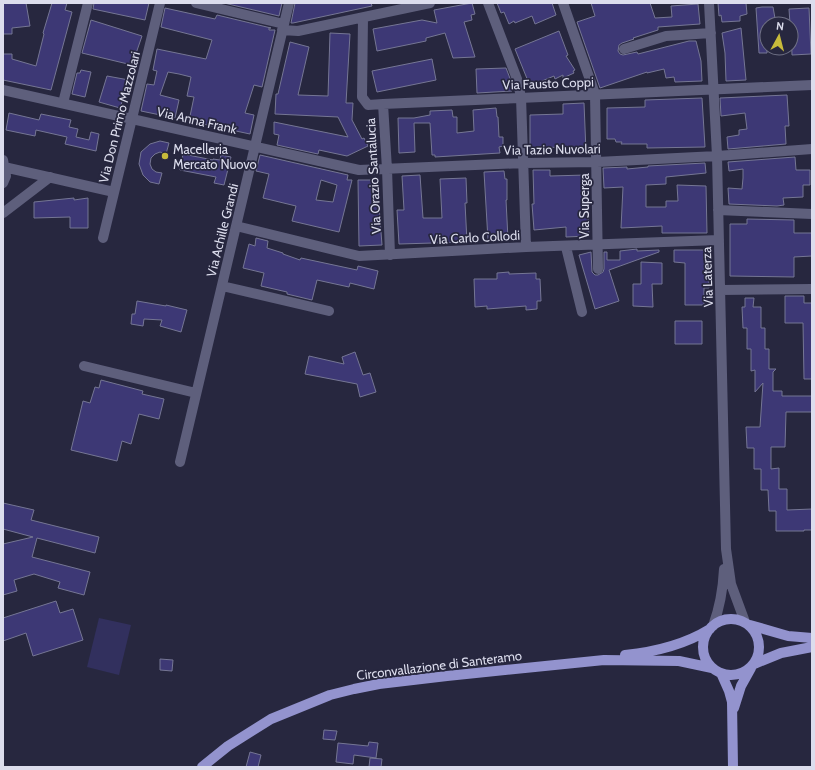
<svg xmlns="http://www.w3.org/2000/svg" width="815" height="770" viewBox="0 0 815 770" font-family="Cabin,sans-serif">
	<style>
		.green { fill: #32305e }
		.building { fill: #3d3875; stroke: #757694; fill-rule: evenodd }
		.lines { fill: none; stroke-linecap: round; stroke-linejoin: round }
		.minor { stroke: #5e5f7c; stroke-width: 10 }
		.major { stroke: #9393ce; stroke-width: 10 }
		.poi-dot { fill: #c8bb3b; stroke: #27273f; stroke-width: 1.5 }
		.labels { text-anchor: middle; stroke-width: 3.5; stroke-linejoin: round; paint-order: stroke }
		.street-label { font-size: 13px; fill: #dcdded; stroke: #27273f }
		.poi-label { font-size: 13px; fill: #dcdded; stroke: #27273f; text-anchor: start }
	</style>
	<rect width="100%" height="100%" fill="#27273f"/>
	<!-- green -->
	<path class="green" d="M 99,618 L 131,625 L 119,675 L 87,667 Z"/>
	<!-- building -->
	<path class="building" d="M 3,3 L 26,3 L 30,26 L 12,28 L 12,34 L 3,34 Z
		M 52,3 L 67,3 L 65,10 L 72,12 L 51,90 L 3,80 L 3,54 L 12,54 L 12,59 L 36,66 L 44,34 L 43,33 Z
		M 94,3 L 149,3 L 145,20 L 93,9 Z
		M 224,3 L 282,3 L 279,16 Z
		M 295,3 L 371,3 L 372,6 L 293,23 L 291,23 Z
		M 472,3 L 475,14 L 471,15 L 472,20 L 464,22 L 475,57 L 453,58 L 445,33 L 426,38 L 426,41 L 377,51 L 373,29 L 422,20 L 437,23 L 434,10 Z
		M 497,3 L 552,3 L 556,15 L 535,24 L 532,16 L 515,23 L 514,21 L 509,24 L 504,12 L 501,13 Z
		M 591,3 L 650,3 L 655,18 L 672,17 L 671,6 L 698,4 L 700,24 L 658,27 L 658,30 L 633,38 L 634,39 L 622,43 L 619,45 L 618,51 L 620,54 L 623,55 L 637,52 L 638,54 L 689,41 L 696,41 L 701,61 L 702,81 L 675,82 L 674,77 L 666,78 L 664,69 L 647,73 L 647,72 L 600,88 L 577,22 L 595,16 Z
		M 718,3 L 746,3 L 747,14 L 740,16 L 740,21 L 722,22 L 721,15 L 719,16 Z
		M 762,7 L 773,7 L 776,24 L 767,24 L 767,53 L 759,53 L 756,8 Z
		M 165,8 L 215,19 L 217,15 L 271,28 L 269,28 L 269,30 L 275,30 L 262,87 L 254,85 L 245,113 L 254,115 L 250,134 L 189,121 L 194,97 L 187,96 L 191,77 L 179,74 L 168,72 L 160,95 L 179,100 L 175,118 L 141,111 L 147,84 L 154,85 L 157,71 L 153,70 L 157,49 L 206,59 L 212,40 L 161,27 Z
		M 809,8 L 811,54 L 792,55 L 791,24 L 790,24 L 789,9 Z
		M 91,20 L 142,36 L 132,65 L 82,53 Z
		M 741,28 L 746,80 L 726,81 L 725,53 L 722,33 Z
		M 559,31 L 568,55 L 566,56 L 575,70 L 573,71 L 574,73 L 563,78 L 563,75 L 555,79 L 554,76 L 530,86 L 515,49 Z
		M 330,33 L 350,34 L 346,103 L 353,103 L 352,120 L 362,139 L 364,138 L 368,146 L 347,156 L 319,150 L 318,154 L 277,145 L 279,135 L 274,134 L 274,122 L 348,137 L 338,117 L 275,114 L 276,94 L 278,94 L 290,42 L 309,47 L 298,95 L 328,96 Z
		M 432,59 L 436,80 L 377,92 L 372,71 Z
		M 506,68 L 511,81 L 512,91 L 477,93 L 476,69 Z
		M 81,70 L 91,72 L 85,97 L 72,94 L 77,73 L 80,73 Z
		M 107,76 L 129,80 L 120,108 L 99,102 Z
		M 787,95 L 789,126 L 785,126 L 786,144 L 728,149 L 727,137 L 739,135 L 739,130 L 747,129 L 745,113 L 721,116 L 720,98 Z
		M 702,98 L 705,147 L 647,148 L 647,144 L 621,144 L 622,142 L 616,142 L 615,139 L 607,139 L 607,108 L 645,107 L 645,100 Z
		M 584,103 L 586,152 L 564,152 L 564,147 L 530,148 L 530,115 L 563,114 L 563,104 Z
		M 496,108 L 497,117 L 498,117 L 499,137 L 503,137 L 503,146 L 499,147 L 500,153 L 435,157 L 435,155 L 432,155 L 430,123 L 414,123 L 415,152 L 399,153 L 398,118 L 414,118 L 430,115 L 430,111 L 452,110 L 453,117 L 457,117 L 457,133 L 474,131 L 473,110 Z
		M 9,113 L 39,120 L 41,114 L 71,120 L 69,127 L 78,129 L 76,137 L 89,140 L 91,132 L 99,134 L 96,151 L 65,144 L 67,137 L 36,130 L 35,136 L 6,130 Z
		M 160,141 L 169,143 L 166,154 L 160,152 L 155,154 L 151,158 L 150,164 L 152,169 L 156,172 L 162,173 L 159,184 L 150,182 L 143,175 L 139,164 L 141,152 L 150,144 Z
		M 183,154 L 213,160 L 213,159 L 220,160 L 221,155 L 231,157 L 224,185 L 214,183 L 216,177 L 180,170 Z
		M 260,155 L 348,175 L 347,180 L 352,180 L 339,232 L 292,221 L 296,206 L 263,198 L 269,174 L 256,171 ZM 321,180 L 337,185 L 333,202 L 316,200 Z
		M 795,157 L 796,170 L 810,170 L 810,185 L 803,185 L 803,197 L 783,198 L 784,205 L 777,206 L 729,204 L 728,188 L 742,189 L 743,178 L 743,169 L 729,171 L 728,162 Z
		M 705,163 L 706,173 L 666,177 L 666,184 L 646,185 L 646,207 L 666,207 L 666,201 L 678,201 L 677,185 L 706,186 L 707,233 L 662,233 L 662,226 L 621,228 L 623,187 L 604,188 L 603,168 L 627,167 L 627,169 L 648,167 L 648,166 Z
		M 533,170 L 550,170 L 550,176 L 586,175 L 589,236 L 566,237 L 566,227 L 534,230 L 532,204 L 534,204 Z
		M 504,171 L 505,179 L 507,179 L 507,200 L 506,200 L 508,239 L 488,240 L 484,172 Z
		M 420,175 L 423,218 L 442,218 L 440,179 L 466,178 L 467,203 L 465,203 L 467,242 L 399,244 L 397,210 L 404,210 L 402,176 Z
		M 358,180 L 377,180 L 382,245 L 359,246 Z
		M 74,198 L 74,200 L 88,198 L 88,228 L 70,228 L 70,217 L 34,218 L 34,202 Z
		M 747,219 L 794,220 L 794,233 L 812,233 L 812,256 L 794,257 L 794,277 L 730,276 L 730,224 L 747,224 Z
		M 256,238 L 268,241 L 267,248 L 283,253 L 283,254 L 300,260 L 301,258 L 357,270 L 358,266 L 378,271 L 374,289 L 350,283 L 349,287 L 317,280 L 312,300 L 287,294 L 287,292 L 261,286 L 264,273 L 243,268 L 249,244 L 255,246 Z
		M 637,249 L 637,251 L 659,250 L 659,252 L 609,270 L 619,301 L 595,309 L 579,255 L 591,252 L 592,272 L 595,275 L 598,275 L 603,272 L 604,269 L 604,252 L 607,252 L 607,260 L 620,260 L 620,251 Z
		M 674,250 L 709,250 L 709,288 L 704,288 L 704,305 L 685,305 L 685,263 L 674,262 Z
		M 641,262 L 662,263 L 662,284 L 652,284 L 653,307 L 633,306 L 633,284 L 641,284 Z
		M 509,272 L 509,274 L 536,273 L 536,279 L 540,279 L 541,301 L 537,301 L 537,309 L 526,310 L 526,306 L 487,309 L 487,306 L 475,307 L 474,279 L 497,279 L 497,273 Z
		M 785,296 L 804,296 L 804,303 L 812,303 L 812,379 L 804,379 L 803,323 L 785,323 Z
		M 745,298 L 754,298 L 753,307 L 761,307 L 761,328 L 765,328 L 765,349 L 769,349 L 769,369 L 776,369 L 773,372 L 773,391 L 782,391 L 782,396 L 812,396 L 812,412 L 786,412 L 785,447 L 771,447 L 771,469 L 779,468 L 779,489 L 787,489 L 787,510 L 812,509 L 812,530 L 804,530 L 804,531 L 776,531 L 776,511 L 769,511 L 768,490 L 761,490 L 761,469 L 754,469 L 754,448 L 747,448 L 746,427 L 760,427 L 763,383 L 755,392 L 755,370 L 751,371 L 751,349 L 747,349 L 747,328 L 743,328 L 742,307 L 745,307 Z
		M 137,301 L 166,306 L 166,305 L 187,310 L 181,332 L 160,326 L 162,320 L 144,319 L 143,326 L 131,324 L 132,314 L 135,314 Z
		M 675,321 L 702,321 L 702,344 L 675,344 Z
		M 355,352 L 363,375 L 370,373 L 376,392 L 360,397 L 357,384 L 305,374 L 309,356 L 344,364 L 342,357 Z
		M 101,380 L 143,391 L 142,394 L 164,399 L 159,419 L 139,414 L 131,444 L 122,441 L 117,461 L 71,450 L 83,401 L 90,403 L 95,387 L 99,388 Z
		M 3,503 L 34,510 L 31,520 L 99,537 L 95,553 L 37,538 L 32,557 L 90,572 L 84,595 L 58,588 L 60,582 L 34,574 L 14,580 L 17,591 L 3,595 L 3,544 L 33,537 L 3,529 Z
		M 56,601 L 60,613 L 73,609 L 83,640 L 33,656 L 26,633 L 3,641 L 3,618 Z
		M 160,659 L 173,660 L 172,671 L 160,670 Z
		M 324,730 L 337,731 L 335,740 L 323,739 Z
		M 369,742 L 378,743 L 376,758 L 354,755 L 353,764 L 336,762 L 338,743 L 368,746 Z
		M 250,752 L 261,755 L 258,767 L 246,767 Z
		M 370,758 L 382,759 L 381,767 L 369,767 Z"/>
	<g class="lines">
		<!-- minor -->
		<path class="minor" d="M 196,3 L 284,24
			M 488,3 L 517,79 L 521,97 L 526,247
			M 563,3 L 595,94 L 598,269
			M 709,3 L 717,156 L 726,549 L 731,584 L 745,622
			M 363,18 L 362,97 L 368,105 L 383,104 L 387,169 L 390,255
			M 282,30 L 298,31 L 430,3
			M 624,49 L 666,36 L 711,33
			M 3,90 L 359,170 L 524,163 L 597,162 L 717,156 L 812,149
			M 63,103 L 88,3
			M 383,104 L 812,85
			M 3,160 L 6,176 L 3,183
			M 4,167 L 114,192
			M 718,210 L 812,214
			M 3,213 L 50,177
			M 236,226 L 359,256 L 526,247 L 719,240
			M 103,238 L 160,3
			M 566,247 L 582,312
			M 222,286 L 329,311
			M 721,290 L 812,289
			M 84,366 L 196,393
			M 180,462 L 289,3
			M 713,626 C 720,607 723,589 724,569"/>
		<!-- major -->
		<path class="major" d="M703 647a28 28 0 1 1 56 0a28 28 0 1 1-56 0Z
			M 750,625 L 788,636 L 812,638
			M 625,655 C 654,652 684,645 710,629
			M 754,664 L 781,653 L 812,647
			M 721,673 L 729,691 L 732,702 L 733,767
			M 734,708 L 741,686 L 751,668
			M 202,767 L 228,746 L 271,719 L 330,695 L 354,689 L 379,684 L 447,676 L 604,660 L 679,661 L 712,668"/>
	</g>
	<!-- markers -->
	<circle class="poi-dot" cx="165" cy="156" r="4"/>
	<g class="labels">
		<!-- street labels -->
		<g class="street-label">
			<text transform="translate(548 83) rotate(-2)" y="5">Via Fausto Coppi</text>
			<text transform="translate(119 117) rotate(-76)" y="5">Via Don Primo Mazzolari</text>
			<text transform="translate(197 120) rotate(13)" y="5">Via Anna Frank</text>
			<text transform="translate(552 149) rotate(-1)" y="5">Via Tazio Nuvolari</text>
			<text transform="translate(373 176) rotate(-93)" y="5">Via Orazio Santalucia</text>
			<text transform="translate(584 206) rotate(-90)" y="5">Via Superga</text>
			<text transform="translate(222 230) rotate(-76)" y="5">Via Achille Grandi</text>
			<text transform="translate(475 237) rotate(-3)" y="5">Via Carlo Collodi</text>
			<text transform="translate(707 277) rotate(-92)" y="5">Via Laterza</text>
			<text transform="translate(439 665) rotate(-7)" y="5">Circonvallazione di Santeramo</text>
		</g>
		<!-- poi labels -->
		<g class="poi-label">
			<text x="173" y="154">Macelleria<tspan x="173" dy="15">Mercato Nuovo</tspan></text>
		</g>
	</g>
	<!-- border -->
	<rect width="815" height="770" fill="none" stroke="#dcdded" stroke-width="8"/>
	<!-- north arrow -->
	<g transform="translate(779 36) rotate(7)"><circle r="19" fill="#27273f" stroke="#6f7085"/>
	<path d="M0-3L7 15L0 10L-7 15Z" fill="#c8bb3b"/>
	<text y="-6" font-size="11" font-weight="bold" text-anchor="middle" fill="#dcdded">N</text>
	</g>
</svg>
